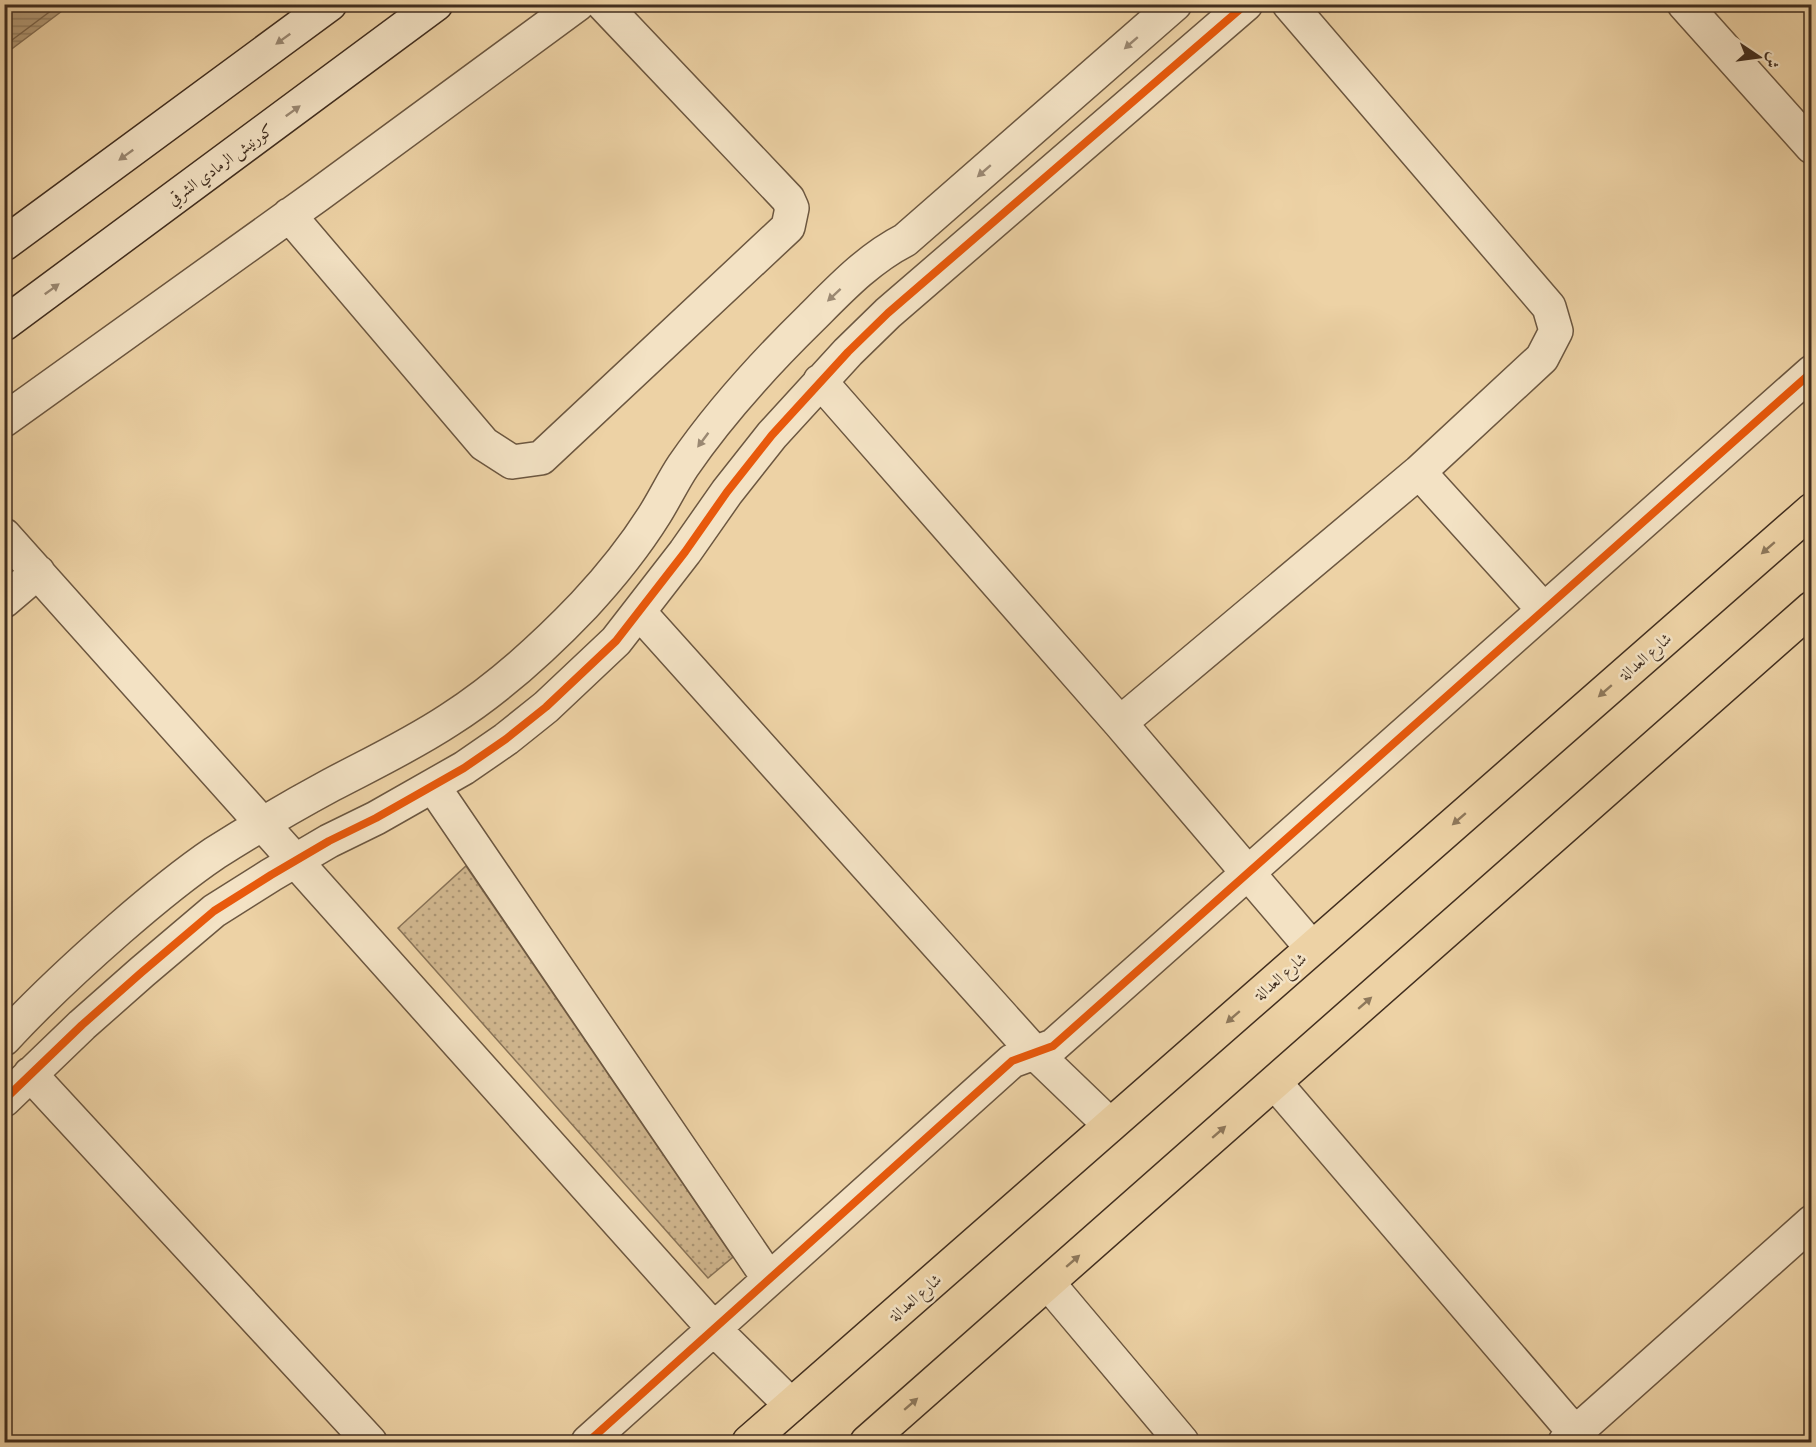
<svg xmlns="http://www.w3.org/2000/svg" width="1816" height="1447" viewBox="0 0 1816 1447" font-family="Alegreya,Amiri,serif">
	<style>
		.grass { fill: url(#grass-dots); stroke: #887256; stroke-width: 1.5 }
		.water { fill: url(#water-rules); stroke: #856f54; stroke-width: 1.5 }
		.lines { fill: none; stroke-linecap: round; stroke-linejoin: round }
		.shore { stroke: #7a644b; stroke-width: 1.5 }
		.minor-casing { stroke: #6c5740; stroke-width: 36 }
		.tertiary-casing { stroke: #6c5740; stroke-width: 36 }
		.secondary-casing { stroke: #412e1f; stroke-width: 36 }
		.primary-casing { stroke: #412e1f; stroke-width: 36 }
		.minor { stroke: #f3e2c4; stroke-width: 33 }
		.tertiary { stroke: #f3e2c4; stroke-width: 33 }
		.secondary { stroke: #f3e2c4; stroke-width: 33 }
		.primary { stroke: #edd2a5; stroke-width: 33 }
		.cycleway-casing { stroke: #f3e2c4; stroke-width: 11 }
		.cycleway { stroke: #e8590c; stroke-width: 8 }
		.oneway { fill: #9a8872 }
		.oneway2 { fill: #8e785b }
		.labels { text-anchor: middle; stroke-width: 5; stroke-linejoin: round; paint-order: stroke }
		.street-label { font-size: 16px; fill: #412e1f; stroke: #f3e2c4 }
	</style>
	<defs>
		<pattern id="grass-dots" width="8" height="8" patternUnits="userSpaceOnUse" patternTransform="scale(1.5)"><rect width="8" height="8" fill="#d0b68e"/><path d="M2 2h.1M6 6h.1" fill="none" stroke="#aa9473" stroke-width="1.8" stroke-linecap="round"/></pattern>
		<pattern id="water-rules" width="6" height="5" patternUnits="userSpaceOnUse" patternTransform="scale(1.5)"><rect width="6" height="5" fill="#b39a77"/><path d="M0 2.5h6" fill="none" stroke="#937e61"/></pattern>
	</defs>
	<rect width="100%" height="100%" fill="#edd2a5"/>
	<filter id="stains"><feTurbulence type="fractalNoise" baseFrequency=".00333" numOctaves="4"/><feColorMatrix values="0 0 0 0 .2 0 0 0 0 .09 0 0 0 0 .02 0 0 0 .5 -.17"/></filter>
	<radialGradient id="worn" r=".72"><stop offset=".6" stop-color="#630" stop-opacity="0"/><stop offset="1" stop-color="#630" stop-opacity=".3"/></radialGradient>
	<!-- grass -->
	<path class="grass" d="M 466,866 L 733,1257 L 708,1278 L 398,928 Z"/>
	<!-- water -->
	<path class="water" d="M 5,4 L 70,4 L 70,5 L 5,54 Z"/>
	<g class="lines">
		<!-- shore -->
		<path class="shore" d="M 4,46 L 60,4"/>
		<!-- minor casing -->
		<g class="minor-casing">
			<path id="minor" d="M 1684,4 L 1812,147
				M 289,215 L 484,444 L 512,462 L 541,458 L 788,227 L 792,208 L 788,199 L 603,4
				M 820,381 L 1120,723 L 1312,948
				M 4,420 L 318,195 L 578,4
				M 1419,472 L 1544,610
				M 4,535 L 714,1329 L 791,1405
				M 4,601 L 38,572
				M 639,612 L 1035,1053 L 1110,1125
				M 1120,723 L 1419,472 L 1542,358 L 1556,331 L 1549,307 L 1289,4
				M 433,786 L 769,1279
				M 4,1039 C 40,1000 79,964 119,929 C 150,902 181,876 215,853 C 253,829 292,806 331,785 C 371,764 411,745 449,720 C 499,688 543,648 584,605 C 610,577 635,546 655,514 C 665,498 673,481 683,466 C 720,412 765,363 811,318 C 840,289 868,259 905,240 L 1175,4
				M 30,1074 L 370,1442
				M 1275,1083 L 1575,1433
				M 4,1100 L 82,1025 L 142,972 L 214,911 L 271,875 L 329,841 L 376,818 L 464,768 L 506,739 L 546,707 L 616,641 L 685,552 L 727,492 L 772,435 L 848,352 L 888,313 L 1246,4
				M 588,1442 L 1012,1061 L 1053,1046 L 1812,372
				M 1565,1442 L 1812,1222"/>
		</g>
		<!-- tertiary casing -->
		<g class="tertiary-casing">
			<path id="tertiary" d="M 1048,1283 L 1182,1442"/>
		</g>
		<!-- secondary casing -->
		<g class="secondary-casing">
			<path id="secondary" d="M 4,244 L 330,4
				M 4,324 L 436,4"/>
		</g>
		<!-- primary casing -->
		<g class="primary-casing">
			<path id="primary" d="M 749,1442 L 1812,510
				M 867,1442 L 1812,608"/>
		</g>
		<!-- minor -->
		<use href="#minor" class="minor"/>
		<!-- tertiary -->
		<use href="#tertiary" class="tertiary"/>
		<!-- secondary -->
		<use href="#secondary" class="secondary"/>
		<!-- primary -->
		<use href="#primary" class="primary"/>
		<!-- cycleway casing -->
		<g class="cycleway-casing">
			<path id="cycleway" d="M 4,1100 L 82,1025 L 142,972 L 214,911 L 271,875 L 329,841 L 376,818 L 464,768 L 506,739 L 546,707 L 616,641 L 685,552 L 727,492 L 772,435 L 848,352 L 888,313 L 1246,4
				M 588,1442 L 1012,1061 L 1053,1046 L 1812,372"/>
		</g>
		<!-- cycleway -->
		<use href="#cycleway" class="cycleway"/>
	</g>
	<!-- one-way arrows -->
	<defs><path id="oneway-solid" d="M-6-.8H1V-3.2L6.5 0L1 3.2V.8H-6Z" transform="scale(1.5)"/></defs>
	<g class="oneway">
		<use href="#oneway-solid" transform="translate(283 39) rotate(144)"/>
		<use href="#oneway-solid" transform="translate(1131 43) rotate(139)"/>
		<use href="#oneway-solid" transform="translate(293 111) rotate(-36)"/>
		<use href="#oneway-solid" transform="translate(126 155) rotate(144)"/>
		<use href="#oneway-solid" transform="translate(984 171) rotate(139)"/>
		<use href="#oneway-solid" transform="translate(52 289) rotate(-36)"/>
		<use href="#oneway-solid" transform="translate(834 295) rotate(137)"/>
		<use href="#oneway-solid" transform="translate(703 440) rotate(127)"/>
	</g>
	<g class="oneway2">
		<use href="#oneway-solid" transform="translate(1768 548) rotate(139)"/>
		<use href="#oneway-solid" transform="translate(1605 691) rotate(139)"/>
		<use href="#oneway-solid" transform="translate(1459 819) rotate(139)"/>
		<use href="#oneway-solid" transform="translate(1365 1003) rotate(-41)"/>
		<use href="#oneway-solid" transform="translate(1233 1017) rotate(139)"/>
		<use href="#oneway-solid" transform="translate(1219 1132) rotate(-41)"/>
		<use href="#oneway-solid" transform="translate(1073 1261) rotate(-41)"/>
		<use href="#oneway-solid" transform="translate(911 1404) rotate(-41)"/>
	</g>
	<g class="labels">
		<!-- street labels -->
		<g class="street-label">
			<text transform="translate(220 164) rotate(-36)" y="6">كورنيش الرمادي الشرقي</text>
			<text transform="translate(1645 656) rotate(-41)" y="6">شارع العدالة</text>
			<text transform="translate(1280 976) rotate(-41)" y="6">شارع العدالة</text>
			<text transform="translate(915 1297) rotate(-41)" y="6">شارع العدالة</text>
		</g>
	</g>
	<!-- margin -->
	<rect width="1816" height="1447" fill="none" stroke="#edd2a5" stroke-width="24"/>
	<rect x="6" y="6" width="1804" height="1435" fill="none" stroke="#412e1f" stroke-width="3"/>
	<rect x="12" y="12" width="1792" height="1423" fill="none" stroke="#412e1f" stroke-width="1.5"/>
	<!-- north arrow -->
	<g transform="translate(1759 57) rotate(103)" stroke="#f3e2c4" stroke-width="4.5" paint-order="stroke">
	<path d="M0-4.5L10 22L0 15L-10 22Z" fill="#412e1f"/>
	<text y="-9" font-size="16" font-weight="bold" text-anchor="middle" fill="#412e1f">ش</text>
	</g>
	<rect width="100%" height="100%" filter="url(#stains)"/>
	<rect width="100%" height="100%" fill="url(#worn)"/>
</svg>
